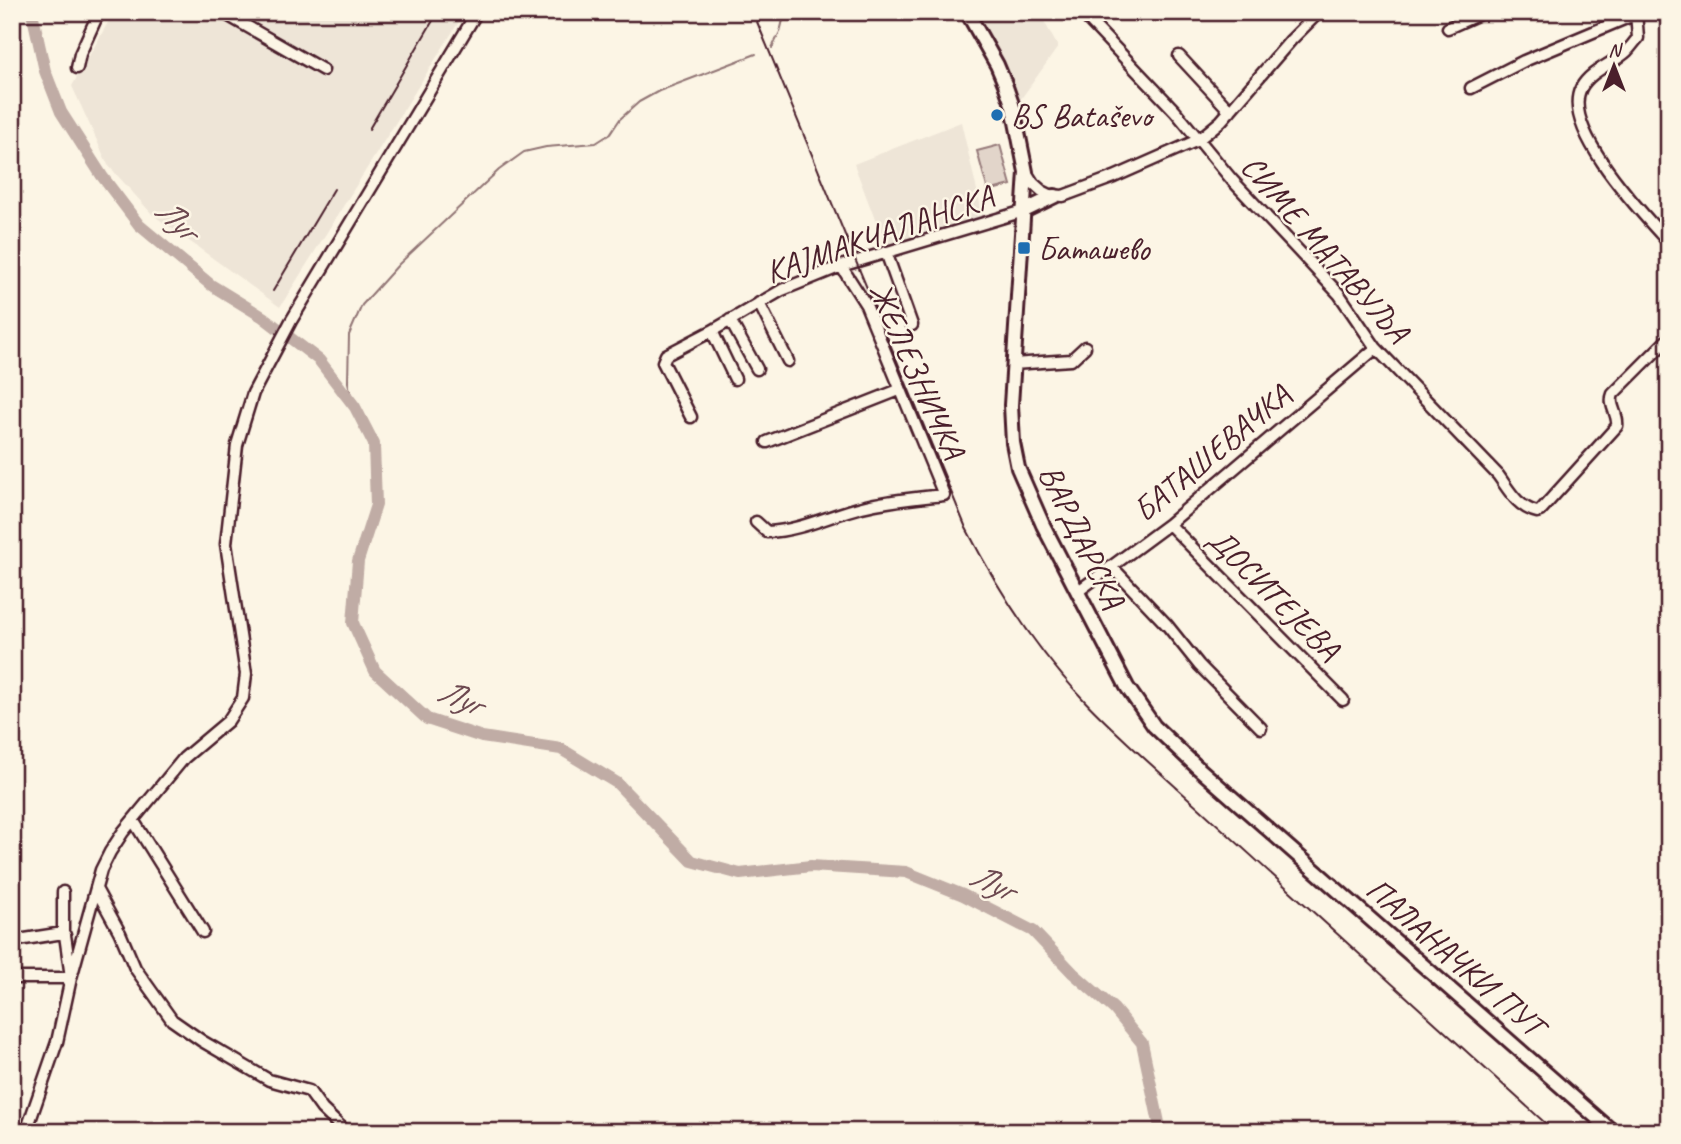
<svg xmlns="http://www.w3.org/2000/svg" width="1681" height="1144" viewBox="0 0 1681 1144" font-family="Caveat,sans-serif">
	<style>
		.built { fill: #eee5d7 }
		.green { fill: #e2d5ca; stroke: #967a7a; stroke-width: 2 }
		.lines { fill: none; stroke-linecap: round; stroke-linejoin: round }
		.stream { stroke: #917474; stroke-width: 2 }
		.river { stroke: #c0aca5; stroke-width: 12 }
		.minor-casing { stroke: #4a1f2b; stroke-width: 15 }
		.major-casing { stroke: #4a1f2b; stroke-width: 18 }
		.minor { stroke: #fcf5e5; stroke-width: 10 }
		.major { stroke: #fcf5e5; stroke-width: 12 }
		.rail { stroke: #4a1f2b; stroke-width: 2 }
		.poi-dot { fill: #1f6fb2; stroke: #fcf5e5; stroke-width: 2.5 }
		.labels { text-anchor: middle; stroke-width: 5; stroke-linejoin: round; paint-order: stroke }
		.poi-label { font-size: 33px; fill: #4a1f2b; stroke: #fcf5e5; text-anchor: start }
		.street-label { font-size: 33px; fill: #4a1f2b; stroke: #fcf5e5 }
		.water-label { font-size: 35px; font-style: italic; fill: #6d4950; stroke: #fcf5e5 }
	</style>
	<rect width="100%" height="100%" fill="#fcf5e5"/>
	<filter id="ink" filterUnits="userSpaceOnUse"><feTurbulence type="fractalNoise" baseFrequency=".0143" numOctaves="2"/><feDisplacementMap in="SourceGraphic" scale="14" xChannelSelector="R" yChannelSelector="G"/><feConvolveMatrix kernelMatrix="1 2 1 2 8 2 1 2 1" color-interpolation-filters="sRGB"/></filter>
	<g filter="url(#ink)">
		<!-- built -->
		<path class="built" d="M 114,12 L 465,12 L 280,307 L 152,214 L 108,165 L 72,86 Z
			M 1039,12 L 1058,47 L 1018,103 L 975,13 Z
			M 961,122 L 983,216 L 885,246 L 854,164 Z"/>
		<!-- green -->
		<path class="green" d="M 1000,145 L 1011,185 L 988,191 L 977,151 Z"/>
		<g class="lines">
			<!-- stream -->
			<path class="stream" d="M 772,48 L 780,32 L 785,12
				M 353,404 L 348,382 L 349,335 L 362,305 L 399,264 L 499,170 L 524,152 L 546,147 L 596,143 L 610,134 L 620,119 L 639,102 L 659,91 L 756,54"/>
			<!-- river -->
			<path class="river" d="M 32,12 L 45,71 L 61,112 L 102,176 L 139,225 L 211,285 L 263,317 L 319,360 L 355,407 L 374,444 L 376,505 L 358,561 L 353,623 L 375,671 L 427,719 L 482,737 L 561,749 L 617,783 L 692,861 L 740,874 L 811,866 L 906,872 L 963,895 L 1033,931 L 1073,973 L 1114,1009 L 1142,1043 L 1161,1132"/>
			<!-- minor casing -->
			<g class="minor-casing">
				<path id="minor" d="M 222,12 L 323,70
					M 1081,12 L 1175,111 L 1232,180 L 1339,294 L 1376,348 L 1498,475 C 1509,490 1517,507 1537,512 L 1540,511 L 1617,426 C 1619,414 1608,406 1613,394 L 1669,338
					M 1636,12 L 1638,38 C 1634,42 1631,47 1627,51 C 1613,64 1591,70 1581,88 C 1560,128 1643,214 1669,243
					M 1448,28 L 1484,12
					M 1179,56 L 1230,111
					M 77,68 L 80,54 L 99,12
					M 1471,88 L 1524,61 L 1636,14
					M 1026,172 L 1033,183 L 1042,191 L 1050,195 L 1063,196 L 1114,177 L 1198,140 L 1221,121 L 1291,40 L 1319,12
					M 886,252 L 912,325
					M 759,303 L 788,361
					M 730,320 L 757,369
					M 712,331 L 735,379
					M 1013,364 L 1071,360 L 1085,347
					M 691,417 L 663,362 L 666,355 L 712,331 L 782,290 L 841,266 L 1024,211
					M 767,442 L 899,390
					M 756,522 L 767,532 C 800,531 830,515 862,507 C 889,500 917,498 944,495 L 866,305 L 841,266
					M 1169,524 L 1343,700
					M 1112,567 L 1167,625 L 1199,665 L 1261,728
					M 1077,592 L 1169,524 L 1376,348
					M 133,820 L 203,932
					M 96,889 L 120,933 L 135,968 L 172,1020 L 202,1041 L 269,1080 L 309,1091 L 322,1109 L 346,1132
					M 63,892 L 63,933
					M 12,941 L 63,933 L 65,935 L 71,977
					M 12,978 L 71,978
					M 26,1132 L 57,1042 L 71,978 L 101,870 L 110,852 L 123,832 L 184,758 L 228,721 L 243,698 L 246,674 L 226,544 L 237,445 L 253,393 L 291,321 L 477,12"/>
			</g>
			<!-- major casing -->
			<g class="major-casing">
				<path id="major" d="M 967,12 L 997,65 L 1005,84 L 1013,107 L 1026,172 L 1011,405 L 1013,443 L 1018,468 L 1043,525 L 1127,687 L 1154,726 L 1196,766 L 1613,1132
					M 1024,211 L 1055,196"/>
			</g>
			<!-- minor -->
			<use href="#minor" class="minor"/>
			<!-- major -->
			<use href="#major" class="major"/>
			<!-- rail -->
			<path class="rail" d="M 753,12 L 966,528 C 998,590 1034,647 1082,698 C 1101,719 1124,739 1144,758 L 1555,1132
				M 369,129 L 438,12
				M 273,291 L 334,189"/>
		</g>
	</g>
	<!-- markers -->
	<g class="poi-dot">
		<circle cx="997" cy="115" r="7"/>
		<rect x="1017" y="241" width="14" height="14" rx="3.5"/>
	</g>
	<g class="labels">
		<!-- poi labels -->
		<g class="poi-label">
			<text x="1011" y="127">BS Bataševo</text>
			<text x="1038" y="260">Баташево</text>
		</g>
		<!-- street labels -->
		<g class="street-label">
			<text transform="translate(879 233) rotate(-19)" y="12">КАЈМАКЧАЛАНСКА</text>
			<text transform="translate(1326 248) rotate(49)" y="12">СИМЕ МАТАВУЉА</text>
			<text transform="translate(918 370) rotate(66)" y="12">ЖЕЛЕЗНИЧКА</text>
			<text transform="translate(1211 452) rotate(-40)" y="12">БАТАШЕВАЧКА</text>
			<text transform="translate(1083 536) rotate(64)" y="12">ВАРДАРСКА</text>
			<text transform="translate(1275 593) rotate(45)" y="12">ДОСИТЕЈЕВА</text>
			<text transform="translate(1456 956) rotate(41)" y="12">ПАЛАНАЧКИ ПУТ</text>
		</g>
		<!-- water labels -->
		<g class="water-label">
			<text transform="translate(177 218) rotate(43)" y="12">Луг</text>
			<text transform="translate(460 696) rotate(23)" y="12">Луг</text>
			<text transform="translate(992 881) rotate(25)" y="12">Луг</text>
		</g>
	</g>
	<!-- margin -->
	<rect width="1681" height="1144" fill="none" stroke="#fcf5e5" stroke-width="42"/>
	<rect x="21" y="21" width="1639" height="1102" fill="none" stroke="#4a1f2b" stroke-width="2.5" filter="url(#ink)"/>
	<!-- north arrow -->
	<g transform="translate(1614 66)" stroke="#fcf5e5" stroke-width="5" paint-order="stroke">
	<path d="M0-5L12 26L0 18L-12 26Z" fill="#4a1f2b"/>
	<text y="-10" font-size="19" font-weight="bold" text-anchor="middle" fill="#4a1f2b">N</text>
	</g>
</svg>
